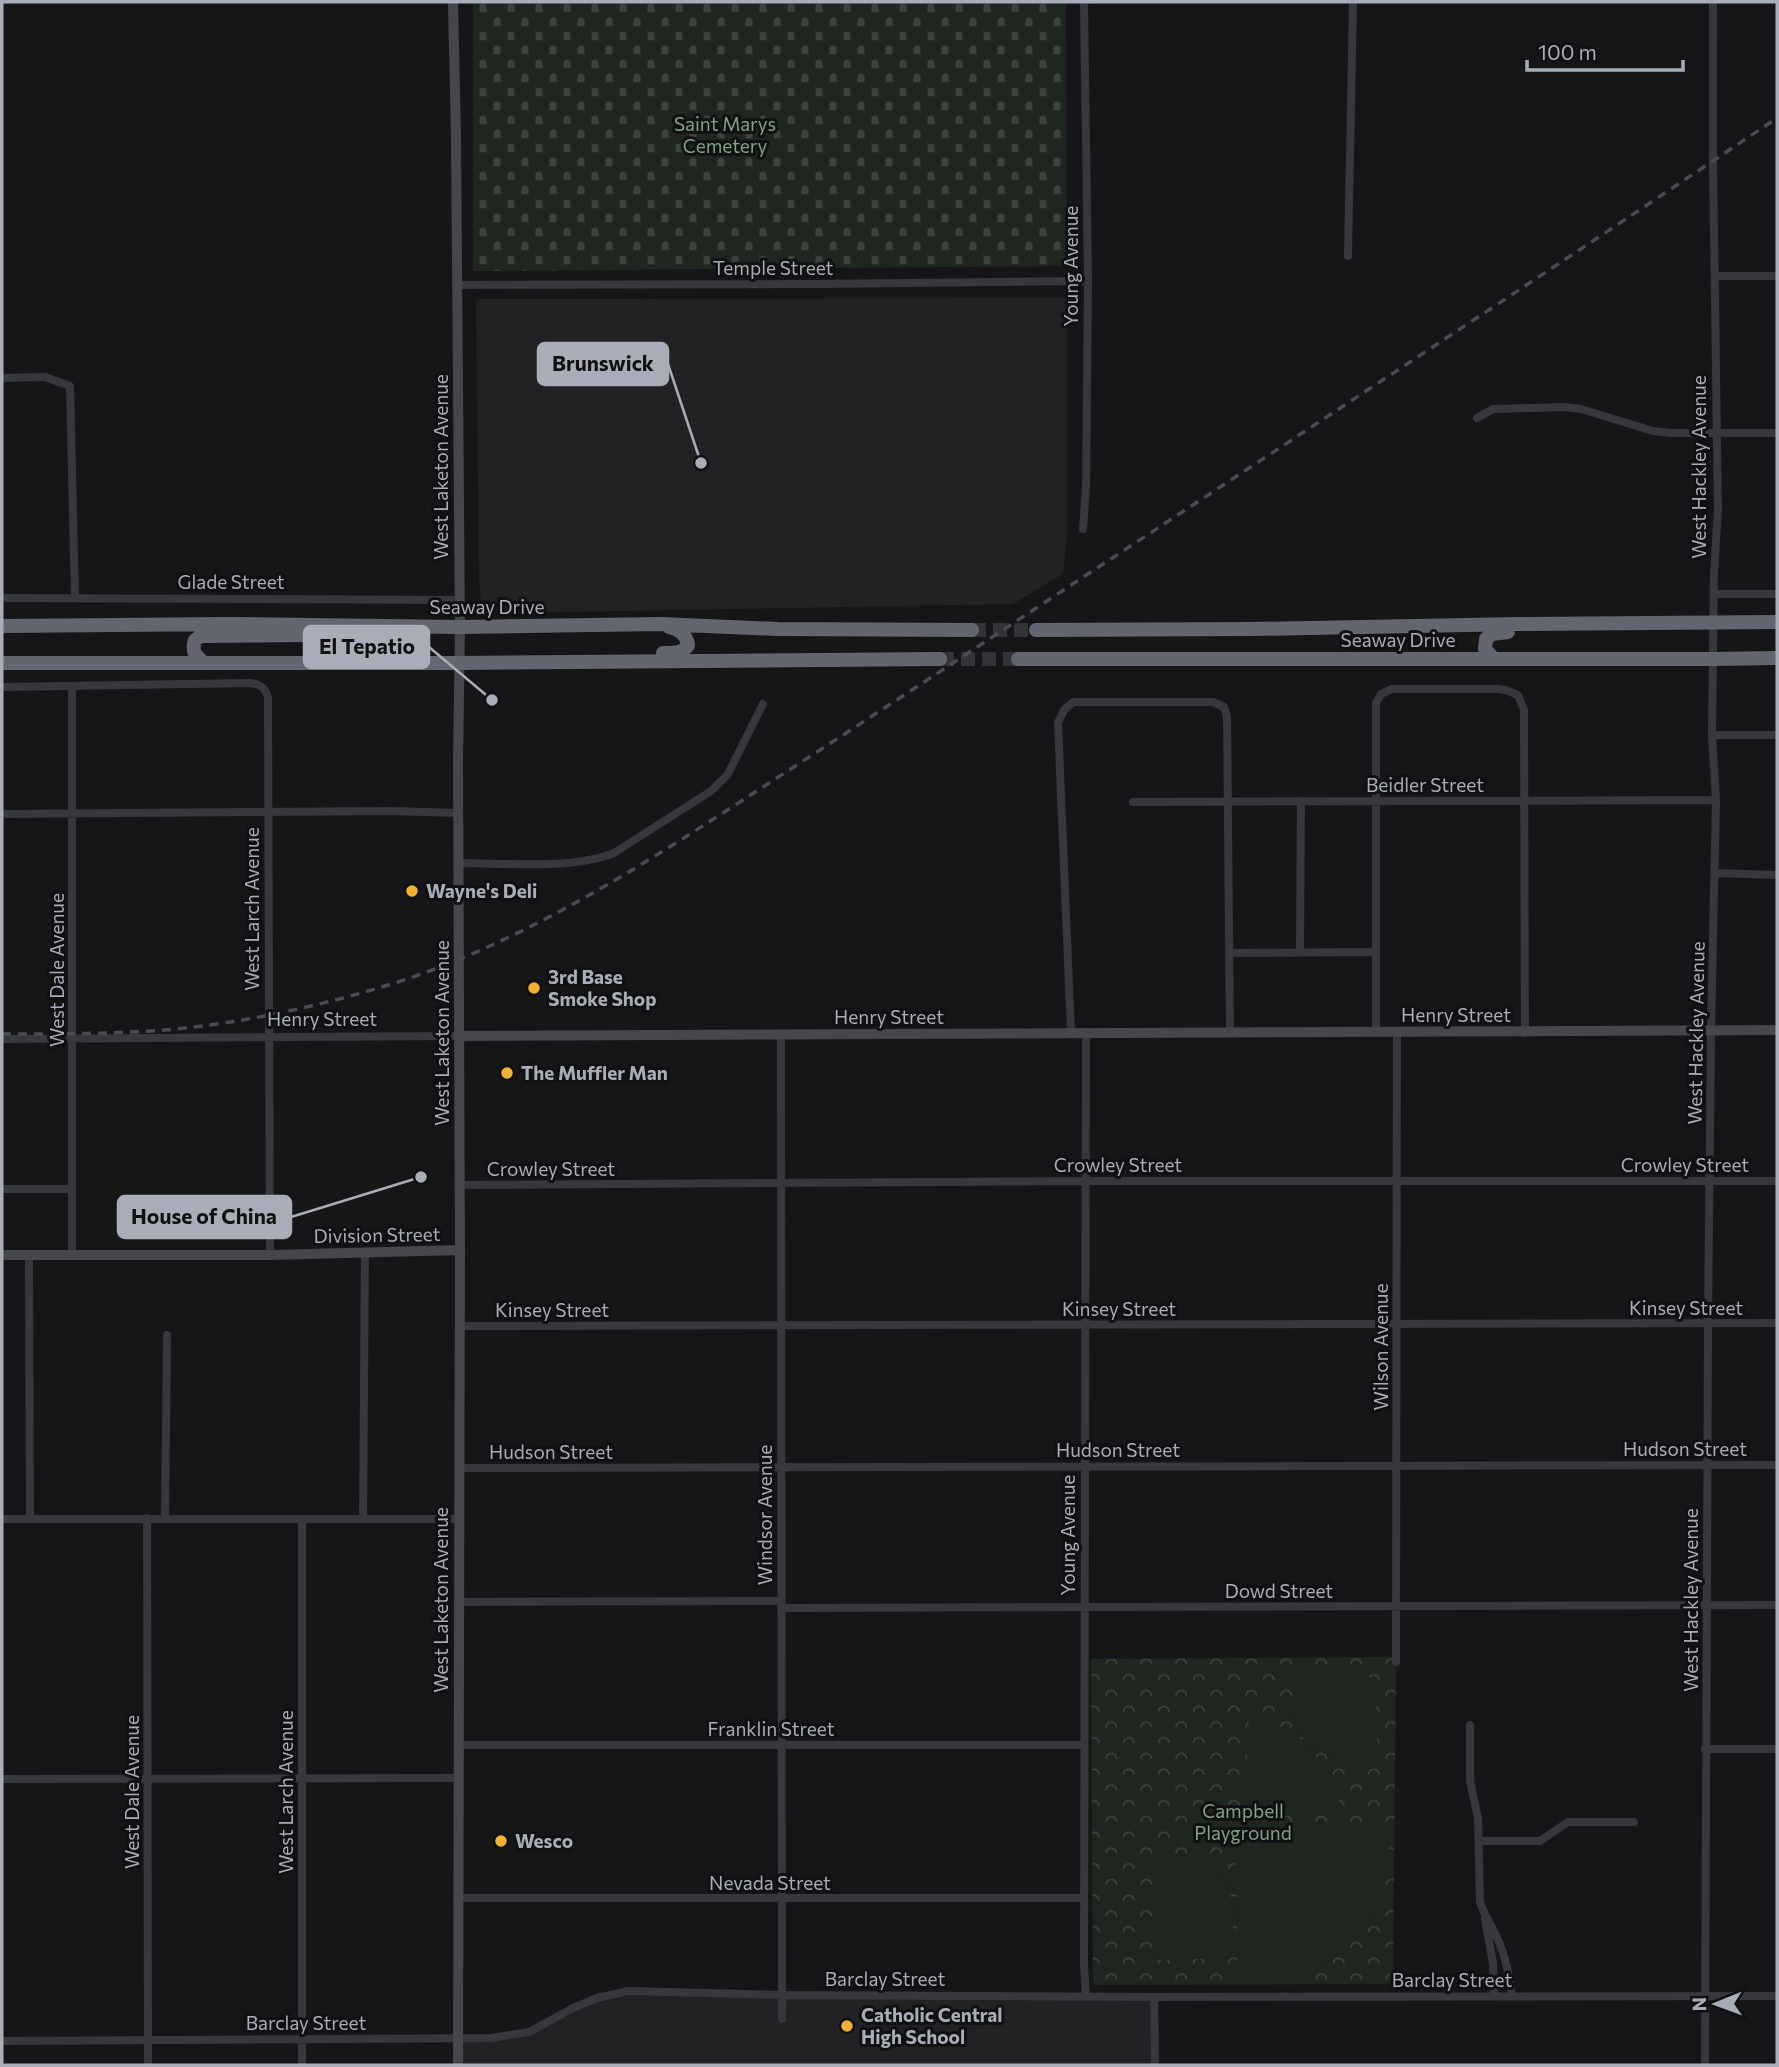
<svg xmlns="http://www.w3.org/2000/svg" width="1779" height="2067" viewBox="0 0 1779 2067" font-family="Commissioner,sans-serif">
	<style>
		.built { fill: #222225 }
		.forest { fill: url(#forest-crowns) }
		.cemetery { fill: url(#cemetery-stones) }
		.pitch { fill: #1e261f }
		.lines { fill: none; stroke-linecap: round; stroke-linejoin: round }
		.highway-tunnel { stroke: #333438; stroke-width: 14; stroke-dasharray: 14 7; stroke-linecap: butt }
		.street { stroke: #37383d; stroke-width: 8 }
		.secondary { stroke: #45474d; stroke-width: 10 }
		.highway { stroke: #63666e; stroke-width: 14 }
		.rail { stroke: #4a4c52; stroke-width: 3.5; stroke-dasharray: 9 7; stroke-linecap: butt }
		.poi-dot { fill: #f2b134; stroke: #111113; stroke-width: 2.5 }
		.labels { text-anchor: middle; stroke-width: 6; stroke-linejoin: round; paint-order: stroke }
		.park-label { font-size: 19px; fill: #7fa381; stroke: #111113 }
		.street-label { font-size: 19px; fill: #a8adb8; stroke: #111113 }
		.poi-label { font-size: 19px; font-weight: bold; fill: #a8adb8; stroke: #111113; text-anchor: start }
		.leader { fill: none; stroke: #a8adb8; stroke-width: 2.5 }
		.callout-dot { fill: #a8adb8; stroke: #111113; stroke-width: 2.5 }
		.callout { fill: #a8adb8; stroke: #a8adb8; stroke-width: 2.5 }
		.callout-label { font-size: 21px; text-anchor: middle; font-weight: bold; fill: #111 }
	</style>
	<defs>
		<pattern id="forest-crowns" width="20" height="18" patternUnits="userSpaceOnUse" patternTransform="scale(1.75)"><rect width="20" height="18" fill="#1e261f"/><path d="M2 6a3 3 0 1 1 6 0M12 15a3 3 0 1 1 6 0" fill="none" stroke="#3c433d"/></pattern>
		<pattern id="cemetery-stones" width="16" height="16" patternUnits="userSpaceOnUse" patternTransform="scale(1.75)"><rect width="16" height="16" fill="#1e261f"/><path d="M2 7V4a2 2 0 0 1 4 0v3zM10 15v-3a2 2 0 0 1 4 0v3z" fill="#3c433d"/></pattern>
	</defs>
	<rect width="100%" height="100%" fill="#161618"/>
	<!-- built -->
	<path class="built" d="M 1067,298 L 1067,537 L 1063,574 L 1013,604 L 503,613 L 481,601 L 479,582 L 476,299 Z
		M 628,1991 L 1154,1997 L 1155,2065 L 458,2065 L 458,2038 L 529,2032 L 573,2008 Z"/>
	<!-- forest -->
	<path class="forest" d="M 1396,1657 L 1393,1984 L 1093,1985 L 1091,1659 Z"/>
	<!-- cemetery -->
	<path class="cemetery" d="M 473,2 L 1066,2 L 1067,266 L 473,271 Z"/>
	<!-- pitch -->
	<path class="pitch" d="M 1294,1673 L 1365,1675 L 1375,1680 L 1377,1760 L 1355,1766 C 1341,1760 1322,1755 1310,1745 C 1290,1728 1292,1697 1294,1673 Z
		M 1249,1719 L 1272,1724 L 1293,1731 L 1330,1773 L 1340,1805 L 1251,1808 L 1245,1803 Z
		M 1387,1830 C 1390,1852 1389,1878 1381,1899 C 1367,1932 1338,1959 1306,1974 C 1302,1976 1296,1979 1292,1980 C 1276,1983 1254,1980 1238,1980 L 1236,1844 L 1238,1837 L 1247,1831 Z
		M 1177,1856 C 1190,1861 1213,1865 1222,1877 C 1238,1896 1232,1935 1231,1958 L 1159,1960 L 1152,1952 L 1153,1868 L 1157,1858 Z"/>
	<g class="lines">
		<!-- highway-tunnel -->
		<path class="highway-tunnel" d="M 972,630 L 1036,630
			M 940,659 L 1018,659"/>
		<!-- street -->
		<path class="street" d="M 1348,256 L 1353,2
			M 1715,276 L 1777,276
			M 458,285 L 816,284 L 1088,281
			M 2,378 L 45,377 L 70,386 L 75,598
			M 1477,418 L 1493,409 L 1564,407 L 1581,409 L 1653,431 L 1671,433 L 1777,433
			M 1083,529 L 1086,488 L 1088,281 L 1084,2
			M 1714,594 L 1777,594
			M 2,598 L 460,600
			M 2,687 L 250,683 C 260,684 266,688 268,698 L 270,1255
			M 1712,735 L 1777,735
			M 1133,802 L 1716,800
			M 2,814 L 392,811 L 459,813
			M 459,863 C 506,863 571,870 614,853 L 711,791 L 728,774 L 763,704
			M 1714,873 L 1777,875
			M 1300,952 L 1301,801
			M 1229,953 L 1375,952
			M 1376,1032 L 1376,703 L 1381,694 L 1392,689 L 1498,689 L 1506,690 L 1518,695 L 1524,710 L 1525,1033
			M 1071,1033 L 1058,723 L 1064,710 L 1073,702 L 1213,702 L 1224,707 L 1227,717 L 1230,1032
			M 781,1035 L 782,2019
			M 2,1039 L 460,1036
			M 459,1185 L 1086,1181 L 1777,1181
			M 2,1189 L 72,1189
			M 72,1254 L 72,686
			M 29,1255 L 30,1519
			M 460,1326 L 1777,1323
			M 459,1468 L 1777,1465
			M 147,1518 L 148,2065
			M 165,1518 L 167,1335
			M 363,1518 L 365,1253
			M 2,1519 L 458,1519
			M 302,1519 L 302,2065
			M 458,1602 L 781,1601
			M 781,1608 L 1777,1605
			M 1396,1662 L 1397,1033
			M 1470,1725 L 1470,1781 L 1478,1818 L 1480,1902 C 1485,1917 1493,1928 1499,1942 C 1507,1960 1509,1978 1512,1996
			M 458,1745 L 1084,1745
			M 1705,1749 L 1777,1749
			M 2,1779 L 457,1778
			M 1480,1841 L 1540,1841 L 1568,1822 L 1634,1822
			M 457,1898 L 1084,1898
			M 1485,1919 L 1493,1963 L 1494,1996
			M 1086,1996 L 1084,1965 L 1086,1032
			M 1154,1997 L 1155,2065
			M 2,2041 L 491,2038 L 529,2032 L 573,2008 L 597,1998 L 628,1991 L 783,1995 L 1154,1997 L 1777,1996
			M 1705,2065 L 1708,1324 L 1711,1032 L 1716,800 L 1712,735 L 1714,573 L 1718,510 L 1713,161 L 1713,2"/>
		<!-- secondary -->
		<path class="secondary" d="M 453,2 L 456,138 L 460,627 L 458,761 L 460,1250 L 458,2065
			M 460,1036 L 1777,1030
			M 2,1255 L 270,1255 L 460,1250"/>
		<!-- highway -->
		<path class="highway" d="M 2,626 L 229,624 L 460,627 L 661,624 L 778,629 L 972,630
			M 1036,630 L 1251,629 L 1519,624 L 1777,622
			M 663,653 C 673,653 683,654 688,645 C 687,635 678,629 669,627
			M 1493,658 L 1485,649 L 1486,639 L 1492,634 L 1508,632
			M 1018,659 L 1713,659 L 1777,658
			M 2,663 L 458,663 L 940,659
			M 204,663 C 196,656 191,652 195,640 L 201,636 L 308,635"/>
		<!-- rail -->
		<path class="rail" d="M 2,1034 C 56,1034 111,1034 165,1030 C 237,1024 316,1007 385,986 C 516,946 632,872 746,798 C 820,750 894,702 968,653 C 1238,475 1509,298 1777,118"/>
	</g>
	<!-- markers -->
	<g class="poi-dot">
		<circle cx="412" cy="891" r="7"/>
		<circle cx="534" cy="988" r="7"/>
		<circle cx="507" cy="1073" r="7"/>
		<circle cx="501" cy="1841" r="7"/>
		<circle cx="847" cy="2026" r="7"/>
	</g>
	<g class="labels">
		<!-- park labels -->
		<g class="park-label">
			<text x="725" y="131">Saint Marys<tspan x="725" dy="22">Cemetery</tspan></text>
			<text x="1243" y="1818">Campbell<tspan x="1243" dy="22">Playground</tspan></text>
		</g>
		<!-- street labels -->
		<g class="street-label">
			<text transform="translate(1071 266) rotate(-90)" y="7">Young Avenue</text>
			<text x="773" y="275">Temple Street</text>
			<text transform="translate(441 467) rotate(-90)" y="7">West Laketon Avenue</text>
			<text transform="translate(1699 467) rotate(-90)" y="7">West Hackley Avenue</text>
			<text x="231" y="589">Glade Street</text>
			<text x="487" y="614">Seaway Drive</text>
			<text x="1398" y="647">Seaway Drive</text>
			<text x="1425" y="792">Beidler Street</text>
			<text transform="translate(252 909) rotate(-90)" y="7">West Larch Avenue</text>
			<text transform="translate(57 970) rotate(-90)" y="7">West Dale Avenue</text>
			<text x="1456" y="1022">Henry Street</text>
			<text x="889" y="1024">Henry Street</text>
			<text x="322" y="1026">Henry Street</text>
			<text transform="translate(442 1033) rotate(-90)" y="7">West Laketon Avenue</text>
			<text transform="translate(1696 1033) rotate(-89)" y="7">West Hackley Avenue</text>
			<text x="1118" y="1172">Crowley Street</text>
			<text x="1685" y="1172">Crowley Street</text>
			<text x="551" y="1176">Crowley Street</text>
			<text transform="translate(377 1235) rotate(-1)" y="7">Division Street</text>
			<text x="1686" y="1315">Kinsey Street</text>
			<text x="1119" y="1316">Kinsey Street</text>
			<text x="552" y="1317">Kinsey Street</text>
			<text transform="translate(1381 1347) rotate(-90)" y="7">Wilson Avenue</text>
			<text x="1685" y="1456">Hudson Street</text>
			<text x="1118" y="1457">Hudson Street</text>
			<text x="551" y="1459">Hudson Street</text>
			<text transform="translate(765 1515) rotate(-90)" y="7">Windsor Avenue</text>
			<text transform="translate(1068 1535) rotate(-90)" y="7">Young Avenue</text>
			<text x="1279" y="1598">Dowd Street</text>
			<text transform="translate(441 1600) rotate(-90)" y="7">West Laketon Avenue</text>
			<text transform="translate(1691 1600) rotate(-90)" y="7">West Hackley Avenue</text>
			<text x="771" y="1736">Franklin Street</text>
			<text transform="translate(132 1792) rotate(-90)" y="7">West Dale Avenue</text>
			<text transform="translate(286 1792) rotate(-90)" y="7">West Larch Avenue</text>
			<text x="770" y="1890">Nevada Street</text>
			<text x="885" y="1986">Barclay Street</text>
			<text x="1452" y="1987">Barclay Street</text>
			<text x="306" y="2030">Barclay Street</text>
		</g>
		<!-- poi labels -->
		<g class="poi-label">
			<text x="426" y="898">Wayne's Deli</text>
			<text x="548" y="984">3rd Base<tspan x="548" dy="22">Smoke Shop</tspan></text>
			<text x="521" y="1080">The Muffler Man</text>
			<text x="515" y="1848">Wesco</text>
			<text x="861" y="2022">Catholic Central<tspan x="861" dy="22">High School</tspan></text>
		</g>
	</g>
	<!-- callouts -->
	<path class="leader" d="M701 463L668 364M492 700L429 647M421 1177L291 1217"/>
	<g class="callout-dot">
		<circle cx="701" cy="463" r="7"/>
		<circle cx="492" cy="700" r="7"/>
		<circle cx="421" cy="1177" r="7"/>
	</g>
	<g class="callout">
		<rect x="538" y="343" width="130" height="42" rx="7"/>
		<rect x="304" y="626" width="125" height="42" rx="7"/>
		<rect x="118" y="1196" width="173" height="42" rx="7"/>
	</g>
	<g class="callout-label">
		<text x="603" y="371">Brunswick</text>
		<text x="367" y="654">El Tepatio</text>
		<text x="204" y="1224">House of China</text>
	</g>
	<!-- border -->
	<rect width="1779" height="2067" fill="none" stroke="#a8adb8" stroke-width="7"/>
	<!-- north arrow -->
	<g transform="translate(1716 2004) rotate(269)" stroke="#111113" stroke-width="5" paint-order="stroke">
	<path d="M0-5L12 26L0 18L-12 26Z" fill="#a8adb8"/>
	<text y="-10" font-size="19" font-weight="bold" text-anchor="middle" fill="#a8adb8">N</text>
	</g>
	<!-- scale -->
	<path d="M1527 60v10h156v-10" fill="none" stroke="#a8adb8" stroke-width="3.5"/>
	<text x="1538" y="60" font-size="21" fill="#a8adb8" stroke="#111113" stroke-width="5" paint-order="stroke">100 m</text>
</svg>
